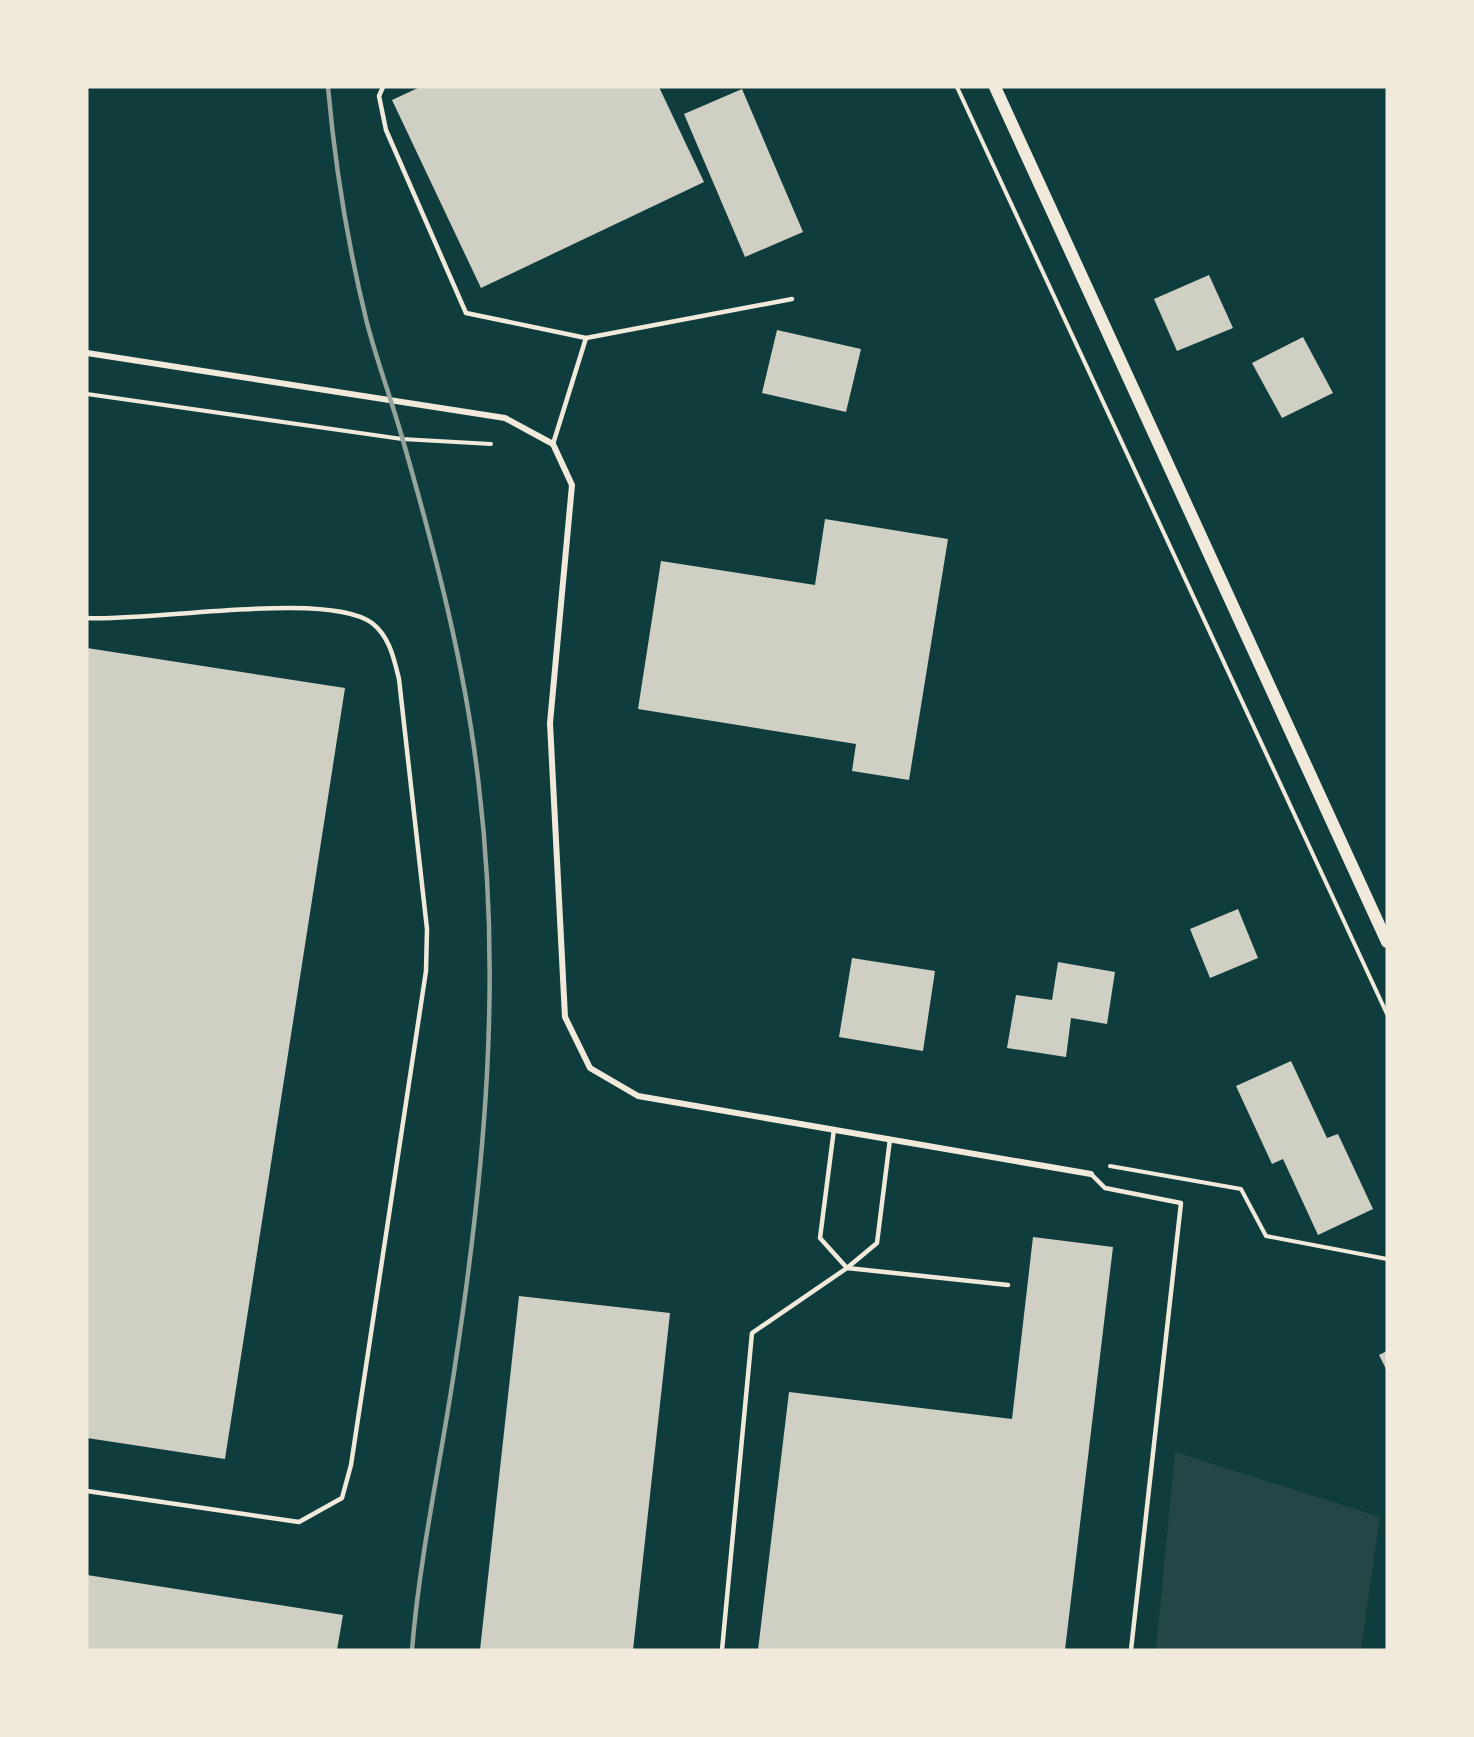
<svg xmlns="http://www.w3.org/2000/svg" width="1474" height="1737" viewBox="0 0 1474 1737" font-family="Manrope,sans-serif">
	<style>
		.green { fill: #244646 }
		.building { fill: #cfcfc3 }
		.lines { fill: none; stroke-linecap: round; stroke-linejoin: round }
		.path { stroke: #f1e9da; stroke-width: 4 }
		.service { stroke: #f1e9da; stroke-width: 4.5 }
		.minor { stroke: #f1e9da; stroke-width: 6 }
		.secondary { stroke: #f1e9da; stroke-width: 12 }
		.rail { stroke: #97a49c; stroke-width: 4.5 }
	</style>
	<rect width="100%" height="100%" fill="#0f3d3e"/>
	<!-- green -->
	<path class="green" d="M 1175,1452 L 1380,1517 L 1361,1650 L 1156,1650 Z"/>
	<!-- building -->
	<path class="building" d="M 420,87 L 659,87 L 704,182 L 481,288 L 392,100 Z
		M 742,89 L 803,232 L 745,257 L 684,114 Z
		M 1209,275 L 1233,328 L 1177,351 L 1154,299 Z
		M 777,330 L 861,349 L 846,412 L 762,393 Z
		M 1303,337 L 1333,393 L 1282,418 L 1252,363 Z
		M 825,519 L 948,539 L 909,780 L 852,771 L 856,744 L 638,709 L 661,561 L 815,585 Z
		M 87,648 L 345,688 L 225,1459 L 87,1438 Z
		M 1238,909 L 1258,958 L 1210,978 L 1190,929 Z
		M 852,958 L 935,971 L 923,1051 L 839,1037 Z
		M 1058,962 L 1115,972 L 1107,1024 L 1071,1018 L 1066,1057 L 1007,1048 L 1016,995 L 1052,1000 Z
		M 1291,1061 L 1327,1138 L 1338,1134 L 1373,1209 L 1318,1235 L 1283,1159 L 1272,1164 L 1236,1086 Z
		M 1033,1237 L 1113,1247 L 1065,1650 L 758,1650 L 789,1392 L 1012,1419 Z
		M 519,1296 L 670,1313 L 633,1650 L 480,1650 Z
		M 1387,1351 L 1387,1371 L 1379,1355 Z
		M 87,1575 L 343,1615 L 337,1650 L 87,1650 Z"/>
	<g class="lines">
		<!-- path -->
		<path class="path" d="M 957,87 L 1387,1014
			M 87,394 L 402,439 L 491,444
			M 1110,1166 L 1241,1189 L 1266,1236 L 1387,1259"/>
		<!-- service -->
		<path class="service" d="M 383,87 L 379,96 L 386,130 L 466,313 L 586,338
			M 553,444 L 586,338 L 792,299
			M 87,618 C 151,622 327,590 372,623 C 390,637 394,659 399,679 L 427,929 L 426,971 L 351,1465 L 342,1498 L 299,1522 L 87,1491
			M 834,1129 L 820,1238 L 847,1268 L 877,1243 L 890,1139
			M 1091,1174 L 1105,1188 L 1181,1203 L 1131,1650
			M 722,1650 L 752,1333 L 847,1268 L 1008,1285"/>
		<!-- minor -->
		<path class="minor" d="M 87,353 L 505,418 L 553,444 L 572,485 L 550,723 L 565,1017 L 590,1068 L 638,1096 L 1091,1174"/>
		<!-- secondary -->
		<path class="secondary" d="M 995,87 L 1387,942"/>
		<!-- rail -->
		<path class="rail" d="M 328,87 C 335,166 348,246 367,323 C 377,361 391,399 402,437 C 435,552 466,669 479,787 C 502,980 485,1167 456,1359 C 442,1456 420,1552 412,1650"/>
	</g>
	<!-- border -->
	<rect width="1474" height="1737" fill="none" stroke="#f1e9da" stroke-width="177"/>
</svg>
